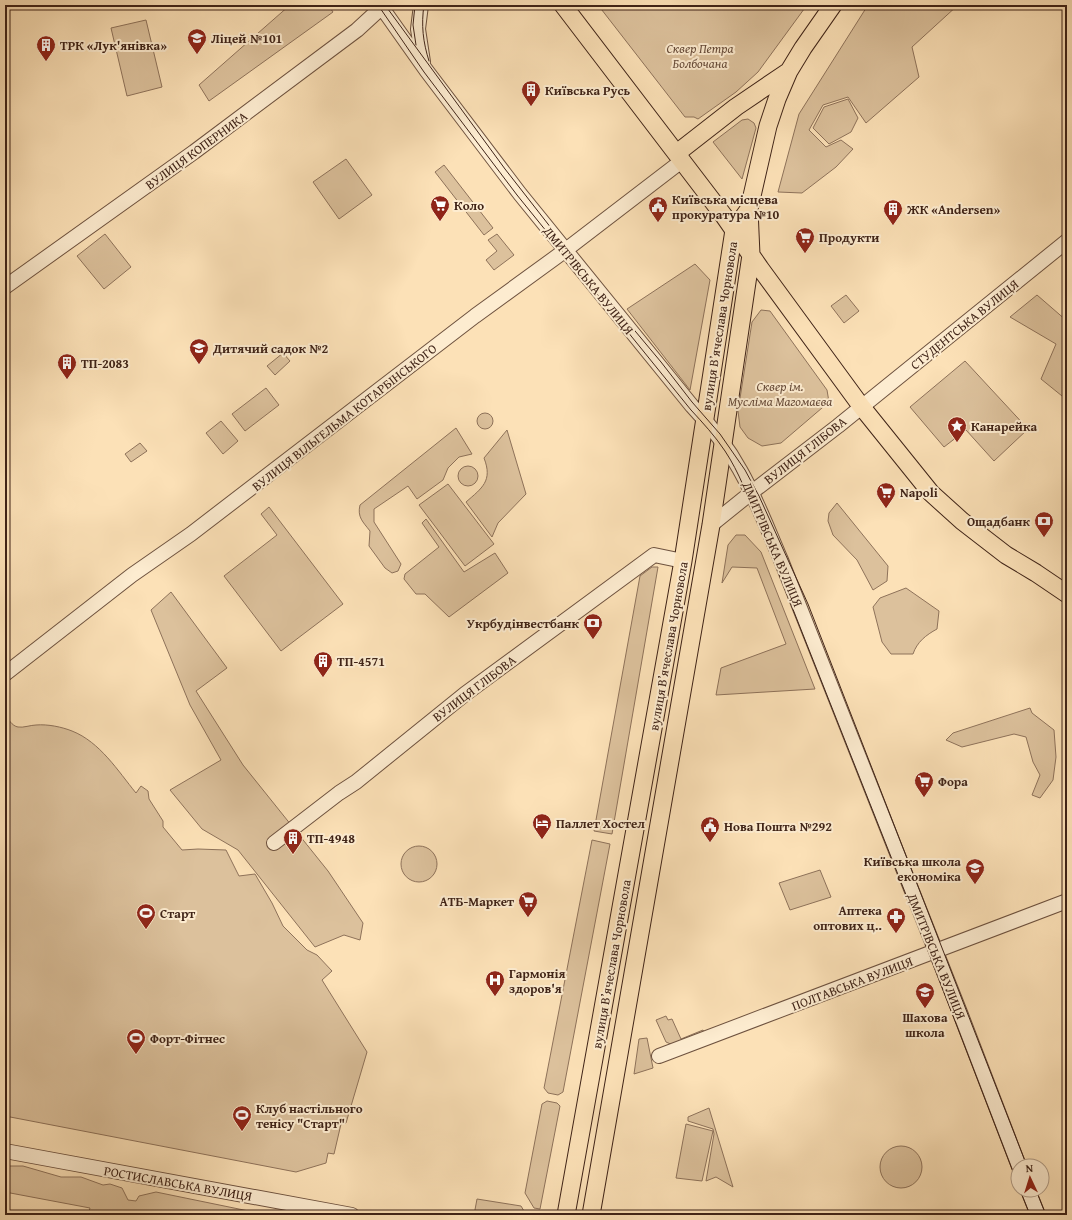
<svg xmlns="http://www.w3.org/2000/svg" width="1072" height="1220" viewBox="0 0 1072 1220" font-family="'Gentium Book Plus',serif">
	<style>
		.green { fill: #dcc19c; stroke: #8e725a }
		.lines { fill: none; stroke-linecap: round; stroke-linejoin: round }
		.minor-casing { stroke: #6e523f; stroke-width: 16 }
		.major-casing { stroke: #3f2317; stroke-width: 19 }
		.minor { stroke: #fdecd0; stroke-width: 14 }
		.major { stroke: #fce1b7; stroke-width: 17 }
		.tram { stroke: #3f2317; stroke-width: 1 }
		.labels { text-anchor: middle; stroke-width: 4; stroke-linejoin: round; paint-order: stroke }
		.poi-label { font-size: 13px; font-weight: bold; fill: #3f2317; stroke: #fdecd0; text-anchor: start }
		.park-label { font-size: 13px; font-style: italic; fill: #664a38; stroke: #fdecd0 }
		.street-label { font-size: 13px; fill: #3f2317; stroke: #fdecd0 }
	</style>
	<rect width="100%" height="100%" fill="#fce1b7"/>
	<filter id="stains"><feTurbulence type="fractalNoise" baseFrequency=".005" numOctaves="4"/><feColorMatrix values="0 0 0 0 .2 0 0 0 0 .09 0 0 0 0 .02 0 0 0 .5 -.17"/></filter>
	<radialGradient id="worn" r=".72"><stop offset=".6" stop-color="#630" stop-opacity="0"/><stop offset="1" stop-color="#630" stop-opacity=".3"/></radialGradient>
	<!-- green -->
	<path class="green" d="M 290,5 L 328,5 L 333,12 L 209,101 L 199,85 Z
		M 598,5 L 807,5 L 758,72 L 736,92 L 698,119 L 694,117 L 685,117 Z
		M 868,5 L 958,5 L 912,47 L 919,77 L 866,123 L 848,97 L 823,105 L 809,130 L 826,147 L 841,140 L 853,149 L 836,167 L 802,193 L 778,192 L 799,114 Z
		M 146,20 L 162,87 L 127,96 L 111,28 Z
		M 848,99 L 858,118 L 851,132 L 829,144 L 813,128 L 824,107 Z
		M 748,119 L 754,123 L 756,128 L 742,179 L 713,142 L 742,120 Z
		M 346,159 L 372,195 L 339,219 L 313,182 Z
		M 444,165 L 493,228 L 484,235 L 435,172 Z
		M 105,234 L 131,267 L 104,289 L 77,256 Z
		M 497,234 L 514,255 L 494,270 L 486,260 L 497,251 L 488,240 Z
		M 695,264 L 710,280 L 690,390 L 627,309 Z
		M 846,295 L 859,311 L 844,323 L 831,306 Z
		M 1037,295 L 1067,321 L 1067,400 L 1041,379 L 1056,344 L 1010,317 Z
		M 761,310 L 770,311 L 827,390 L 829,402 L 781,443 L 762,446 L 748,438 L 740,427 L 738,411 L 752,322 Z
		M 283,353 L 290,361 L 275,375 L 267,366 Z
		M 965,361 L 1028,429 L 994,461 L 966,430 L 944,447 L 910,407 Z
		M 266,388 L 279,405 L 245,431 L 232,414 Z
		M477 421a8 8 0 1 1 16 0a8 8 0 1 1-16 0Z
		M 221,421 L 238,441 L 223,454 L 206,433 Z
		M 456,428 L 472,454 L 459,457 L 448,468 L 443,480 L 417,499 L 408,486 L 374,509 L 374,522 L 401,564 L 398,571 L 392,573 L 385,568 L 369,546 L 370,531 C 363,522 357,517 360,505 Z
		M 507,430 L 526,494 L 498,523 L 492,537 L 466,502 C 482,488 493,481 484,458 Z
		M 140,443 L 147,451 L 131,462 L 125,454 Z
		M458 476a10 10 0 1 1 20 0a10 10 0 1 1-20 0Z
		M 448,484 L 494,544 L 465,566 L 419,505 Z
		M 837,503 L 888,566 L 887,581 L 873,590 L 857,560 L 833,535 L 828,521 L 829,513 Z
		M 269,507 L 343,604 L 281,651 L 224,576 L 277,535 L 261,514 Z
		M 426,519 L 464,572 L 495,553 L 508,573 L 449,617 L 425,594 L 416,594 L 404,579 L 405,574 L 439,547 L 422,523 Z
		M 736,535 L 745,535 L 761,552 L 815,689 L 716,695 L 721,668 L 786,644 L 757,568 L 732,567 L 722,583 L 728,545 Z
		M 652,567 L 658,567 L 612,834 L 594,831 L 640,576 Z
		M 906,588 L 939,611 L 937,629 C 926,635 917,642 913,654 L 891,654 L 882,642 L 873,607 L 880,598 Z
		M 171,592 L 227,668 L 196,691 L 243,765 L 328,871 L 363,923 L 360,940 L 344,935 L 315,947 L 238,850 L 202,829 L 170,790 L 221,760 L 190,705 L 151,610 Z
		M 1030,708 L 1032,713 L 1054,730 L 1056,757 L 1053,780 L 1040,798 L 1032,795 L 1040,775 L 1033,762 L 1026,737 L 1014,734 L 962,747 L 946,740 L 953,733 Z
		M 5,714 C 8,719 12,726 18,727 C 23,728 31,725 36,725 C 48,724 62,727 72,731 C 100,742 118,771 136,793 L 141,786 L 148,791 L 149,799 L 163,821 L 163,827 L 182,850 L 198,849 L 226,850 L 239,876 L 255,874 L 272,903 L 283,926 L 307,950 L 317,955 L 332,971 L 322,980 L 367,1052 L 346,1123 L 341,1124 L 334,1154 L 328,1153 L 326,1163 L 296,1172 L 5,1116 Z
		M 592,840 L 610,844 L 563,1092 L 558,1095 L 548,1093 L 544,1088 Z
		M401 864a18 18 0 1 1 36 0a18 18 0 1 1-36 0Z
		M 820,870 L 831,897 L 790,910 L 779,883 Z
		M 666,1016 L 668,1020 L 672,1019 L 681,1039 L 703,1030 L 705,1033 L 673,1045 L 666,1042 L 656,1020 Z
		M 647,1038 L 653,1068 L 634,1074 L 639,1039 Z
		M 547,1101 L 557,1103 L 560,1106 L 540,1209 L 534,1208 L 525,1193 L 542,1104 Z
		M 709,1108 L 733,1187 L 716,1177 L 706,1181 L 714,1134 L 713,1129 L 688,1121 L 688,1117 Z
		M 686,1124 L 713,1131 L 702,1181 L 676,1178 Z
		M880 1167a21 21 0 1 1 42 0a21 21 0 1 1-42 0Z
		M 7,1166 L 23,1166 L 61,1177 L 81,1177 L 103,1185 L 110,1184 L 122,1188 L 128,1200 L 136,1201 L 139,1196 L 156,1192 L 268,1215 L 133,1214 L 88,1215 L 90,1208 L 5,1192 L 5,1169 Z
		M 477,1199 L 521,1206 L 524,1211 L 520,1215 L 474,1215 Z"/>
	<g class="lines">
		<!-- minor casing -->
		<g class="minor-casing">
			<path id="minor" d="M 380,5 L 426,70 L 520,194 L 692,406 C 710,425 727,446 740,470 C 756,498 768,530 781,560 L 961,1015 L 1019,1166
				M 421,5 L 418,29 L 423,62
				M 5,287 L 194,152 L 357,30 L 382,7
				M 711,525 L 752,492 L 838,426 L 1067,241
				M 5,674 L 132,575 L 191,534 L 475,316 L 563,252 L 683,160
				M 274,843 L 339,793 L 356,782 L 465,694 L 654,555 L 683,561
				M 659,1056 L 1067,901
				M 5,1151 L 352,1215
				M 1028,1190 L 1038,1215"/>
		</g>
		<!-- major casing -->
		<g class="major-casing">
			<path id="major" d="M 563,5 L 724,216 L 760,268 L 861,406 L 931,493 L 962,521 L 1006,555 L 1036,573 L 1067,594
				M 677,153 L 736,107 L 789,71
				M 566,1215 L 683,561 L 734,230 L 749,209
				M 591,1215 L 711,525 L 751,255 L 749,209 L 768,126 L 777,99 L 789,71 L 803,48 L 833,5"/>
		</g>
		<!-- minor -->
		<use href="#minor" class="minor"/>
		<!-- major -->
		<use href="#major" class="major"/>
		<!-- tram -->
		<path class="tram" d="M 378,5 L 424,72 L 517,195 L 691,410 C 703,423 715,436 725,451 C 739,472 748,497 758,521 L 918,925 L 1018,1185
			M 385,5 L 505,169 L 555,233
			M 415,5 L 413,25 L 416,45
			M 424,5 C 421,25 423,42 429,61
			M 605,295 L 661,362 L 692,402 L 720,434 L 745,470 L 759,496 L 808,604 L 1027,1166
			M 1020,1190 L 1030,1215
			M 1036,1190 L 1046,1215"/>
	</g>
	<!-- icons -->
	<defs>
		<g id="school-pin" transform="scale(1)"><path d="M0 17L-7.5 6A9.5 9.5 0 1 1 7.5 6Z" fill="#8f2418" stroke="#fdecd0"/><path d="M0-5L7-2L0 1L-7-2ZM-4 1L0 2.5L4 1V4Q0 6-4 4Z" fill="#fff"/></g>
		<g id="building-pin" transform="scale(1)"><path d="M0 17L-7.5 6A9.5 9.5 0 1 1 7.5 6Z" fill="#8f2418" stroke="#fdecd0"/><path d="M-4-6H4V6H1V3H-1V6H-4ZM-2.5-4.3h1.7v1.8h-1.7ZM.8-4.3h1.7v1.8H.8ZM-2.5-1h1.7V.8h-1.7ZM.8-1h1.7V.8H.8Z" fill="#fff"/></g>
		<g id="supermarket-pin" transform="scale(1)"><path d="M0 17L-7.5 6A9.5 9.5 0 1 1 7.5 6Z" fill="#8f2418" stroke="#fdecd0"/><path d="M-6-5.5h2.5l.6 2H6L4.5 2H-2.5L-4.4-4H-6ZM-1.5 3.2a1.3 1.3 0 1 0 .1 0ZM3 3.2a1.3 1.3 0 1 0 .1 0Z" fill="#fff"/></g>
		<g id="civic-pin" transform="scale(1)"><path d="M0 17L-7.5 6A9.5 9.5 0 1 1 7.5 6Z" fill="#8f2418" stroke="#fdecd0"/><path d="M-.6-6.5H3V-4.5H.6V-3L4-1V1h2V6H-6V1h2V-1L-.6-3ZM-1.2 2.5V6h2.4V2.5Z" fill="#fff"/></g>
		<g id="sight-pin" transform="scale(1)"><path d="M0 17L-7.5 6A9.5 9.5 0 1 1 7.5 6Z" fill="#8f2418" stroke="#fdecd0"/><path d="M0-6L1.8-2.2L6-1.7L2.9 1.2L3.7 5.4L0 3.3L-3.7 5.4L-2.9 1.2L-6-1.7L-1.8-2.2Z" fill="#fff"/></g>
		<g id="bank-pin" transform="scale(1)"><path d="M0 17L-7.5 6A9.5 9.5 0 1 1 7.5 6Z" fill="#8f2418" stroke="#fdecd0"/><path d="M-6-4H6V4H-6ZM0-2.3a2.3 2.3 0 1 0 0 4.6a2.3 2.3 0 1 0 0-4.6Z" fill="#fff"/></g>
		<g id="hotel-pin" transform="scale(1)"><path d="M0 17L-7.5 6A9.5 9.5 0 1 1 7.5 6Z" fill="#8f2418" stroke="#fdecd0"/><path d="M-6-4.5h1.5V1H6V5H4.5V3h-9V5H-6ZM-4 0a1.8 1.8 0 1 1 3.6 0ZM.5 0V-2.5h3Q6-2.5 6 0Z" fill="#fff"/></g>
		<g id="university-pin" transform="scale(1)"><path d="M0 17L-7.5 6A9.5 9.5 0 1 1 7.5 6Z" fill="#8f2418" stroke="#fdecd0"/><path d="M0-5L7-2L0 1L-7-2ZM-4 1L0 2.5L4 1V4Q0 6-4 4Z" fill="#fff"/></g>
		<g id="stadium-pin" transform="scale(1)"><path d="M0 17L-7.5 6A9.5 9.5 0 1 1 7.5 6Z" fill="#8f2418" stroke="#fdecd0"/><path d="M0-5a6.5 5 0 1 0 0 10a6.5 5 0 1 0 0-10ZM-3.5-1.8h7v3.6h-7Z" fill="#fff"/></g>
		<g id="pharmacy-pin" transform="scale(1)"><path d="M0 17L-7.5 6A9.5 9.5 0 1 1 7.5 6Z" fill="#8f2418" stroke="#fdecd0"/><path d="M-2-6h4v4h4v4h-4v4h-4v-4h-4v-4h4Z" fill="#fff"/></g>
		<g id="hospital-pin" transform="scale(1)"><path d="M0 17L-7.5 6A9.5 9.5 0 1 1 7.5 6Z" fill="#8f2418" stroke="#fdecd0"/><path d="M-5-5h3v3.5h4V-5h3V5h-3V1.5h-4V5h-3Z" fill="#fff"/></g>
	</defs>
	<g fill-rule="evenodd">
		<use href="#school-pin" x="197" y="38"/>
		<use href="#building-pin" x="46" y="45"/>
		<use href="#building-pin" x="531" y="90"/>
		<use href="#supermarket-pin" x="440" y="205"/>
		<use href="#civic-pin" x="658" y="206"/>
		<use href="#building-pin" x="893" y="209"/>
		<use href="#supermarket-pin" x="805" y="237"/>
		<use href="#school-pin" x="199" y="348"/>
		<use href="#building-pin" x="67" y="363"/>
		<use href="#sight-pin" x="957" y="426"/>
		<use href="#supermarket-pin" x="886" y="492"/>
		<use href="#bank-pin" x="1044" y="521"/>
		<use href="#bank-pin" x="593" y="623"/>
		<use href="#building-pin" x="323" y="661"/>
		<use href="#supermarket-pin" x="924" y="781"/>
		<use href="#hotel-pin" x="542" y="823"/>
		<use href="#civic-pin" x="710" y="826"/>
		<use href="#building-pin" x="293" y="838"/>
		<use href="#university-pin" x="975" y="868"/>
		<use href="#supermarket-pin" x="528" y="901"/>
		<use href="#stadium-pin" x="146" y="913"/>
		<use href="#pharmacy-pin" x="896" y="917"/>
		<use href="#hospital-pin" x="495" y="980"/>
		<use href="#school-pin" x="925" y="992"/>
		<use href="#stadium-pin" x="136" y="1038"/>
		<use href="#stadium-pin" x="242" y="1115"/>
	</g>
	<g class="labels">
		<!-- poi labels -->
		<g class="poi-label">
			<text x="211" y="43">Ліцей №101</text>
			<text x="60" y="50">ТРК «Лук'янівка»</text>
			<text x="545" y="95">Київська Русь</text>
			<text x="672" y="204">Київська місцева<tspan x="672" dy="15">прокуратура №10</tspan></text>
			<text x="454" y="210">Коло</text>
			<text x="907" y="214">ЖК «Andersen»</text>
			<text x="819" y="242">Продукти</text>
			<text x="213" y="353">Дитячий садок №2</text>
			<text x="81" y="368">ТП-2083</text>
			<text x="971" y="431">Канарейка</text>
			<text x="900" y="497">Napoli</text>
			<text x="1030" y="526" text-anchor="end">Ощадбанк</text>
			<text x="579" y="628" text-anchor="end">Укрбудінвестбанк</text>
			<text x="337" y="666">ТП-4571</text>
			<text x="938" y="786">Фора</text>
			<text x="556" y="828">Паллет Хостел</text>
			<text x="724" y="831">Нова Пошта №292</text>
			<text x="307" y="843">ТП-4948</text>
			<text x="961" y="866" text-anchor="end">Київська школа<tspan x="961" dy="15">економіка</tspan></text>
			<text x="514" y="906" text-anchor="end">АТБ-Маркет</text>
			<text x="882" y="915" text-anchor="end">Аптека<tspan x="882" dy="15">оптових ц..</tspan></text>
			<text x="160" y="918">Старт</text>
			<text x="509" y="978">Гармонія<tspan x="509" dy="15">здоров'я</tspan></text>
			<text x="925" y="1022" text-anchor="middle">Шахова<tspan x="925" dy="15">школа</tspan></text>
			<text x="150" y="1043">Форт-Фітнес</text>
			<text x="256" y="1113">Клуб настільного<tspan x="256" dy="15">тенісу "Старт"</tspan></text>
		</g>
		<!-- park labels -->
		<g class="park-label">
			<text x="700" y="53">Сквер Петра<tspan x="700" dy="15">Болбочана</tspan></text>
			<text x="780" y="391">Сквер ім.<tspan x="780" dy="15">Мусліма Магомаєва</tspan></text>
		</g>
		<!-- street labels -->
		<g class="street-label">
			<text transform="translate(196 150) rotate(-36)" y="5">ВУЛИЦЯ КОПЕРНИКА</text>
			<text transform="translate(589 280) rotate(51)" y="5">ДМИТРІВСЬКА ВУЛИЦЯ</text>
			<text transform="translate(964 324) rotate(-39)" y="5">СТУДЕНТСЬКА ВУЛИЦЯ</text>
			<text transform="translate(719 326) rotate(-81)" y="5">вулиця Вʼячеслава Чорновола</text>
			<text transform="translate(344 417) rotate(-38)" y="5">ВУЛИЦЯ ВІЛЬГЕЛЬМА КОТАРБІНСЬКОГО</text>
			<text transform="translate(805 450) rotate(-38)" y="5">ВУЛИЦЯ ГЛІБОВА</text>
			<text transform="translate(773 544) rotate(67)" y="5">ДМИТРІВСЬКА ВУЛИЦЯ</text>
			<text transform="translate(668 646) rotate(-80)" y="5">вулиця Вʼячеслава Чорновола</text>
			<text transform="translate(474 688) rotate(-37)" y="5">ВУЛИЦЯ ГЛІБОВА</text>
			<text transform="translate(937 956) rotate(68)" y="5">ДМИТРІВСЬКА ВУЛИЦЯ</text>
			<text transform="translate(611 964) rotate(-80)" y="5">вулиця Вʼячеслава Чорновола</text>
			<text transform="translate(852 983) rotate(-21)" y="5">ПОЛТАВСЬКА ВУЛИЦЯ</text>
			<text transform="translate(178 1183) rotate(10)" y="5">РОСТИСЛАВСЬКА ВУЛИЦЯ</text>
		</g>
	</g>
	<!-- margin -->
	<rect width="1072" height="1220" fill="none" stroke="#fce1b7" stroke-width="20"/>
	<rect x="6" y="6" width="1060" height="1208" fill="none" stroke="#3f2317" stroke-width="2"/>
	<rect x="10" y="10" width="1052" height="1200" fill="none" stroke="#3f2317"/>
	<!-- north arrow -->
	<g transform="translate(1030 1178) rotate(356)"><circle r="19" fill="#fdecd0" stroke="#b19c86"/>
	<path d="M0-3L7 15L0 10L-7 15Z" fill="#8f2418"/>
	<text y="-6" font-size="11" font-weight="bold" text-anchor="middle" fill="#3f2317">N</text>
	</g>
	<rect width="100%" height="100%" filter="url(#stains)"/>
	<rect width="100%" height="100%" fill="url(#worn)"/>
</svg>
